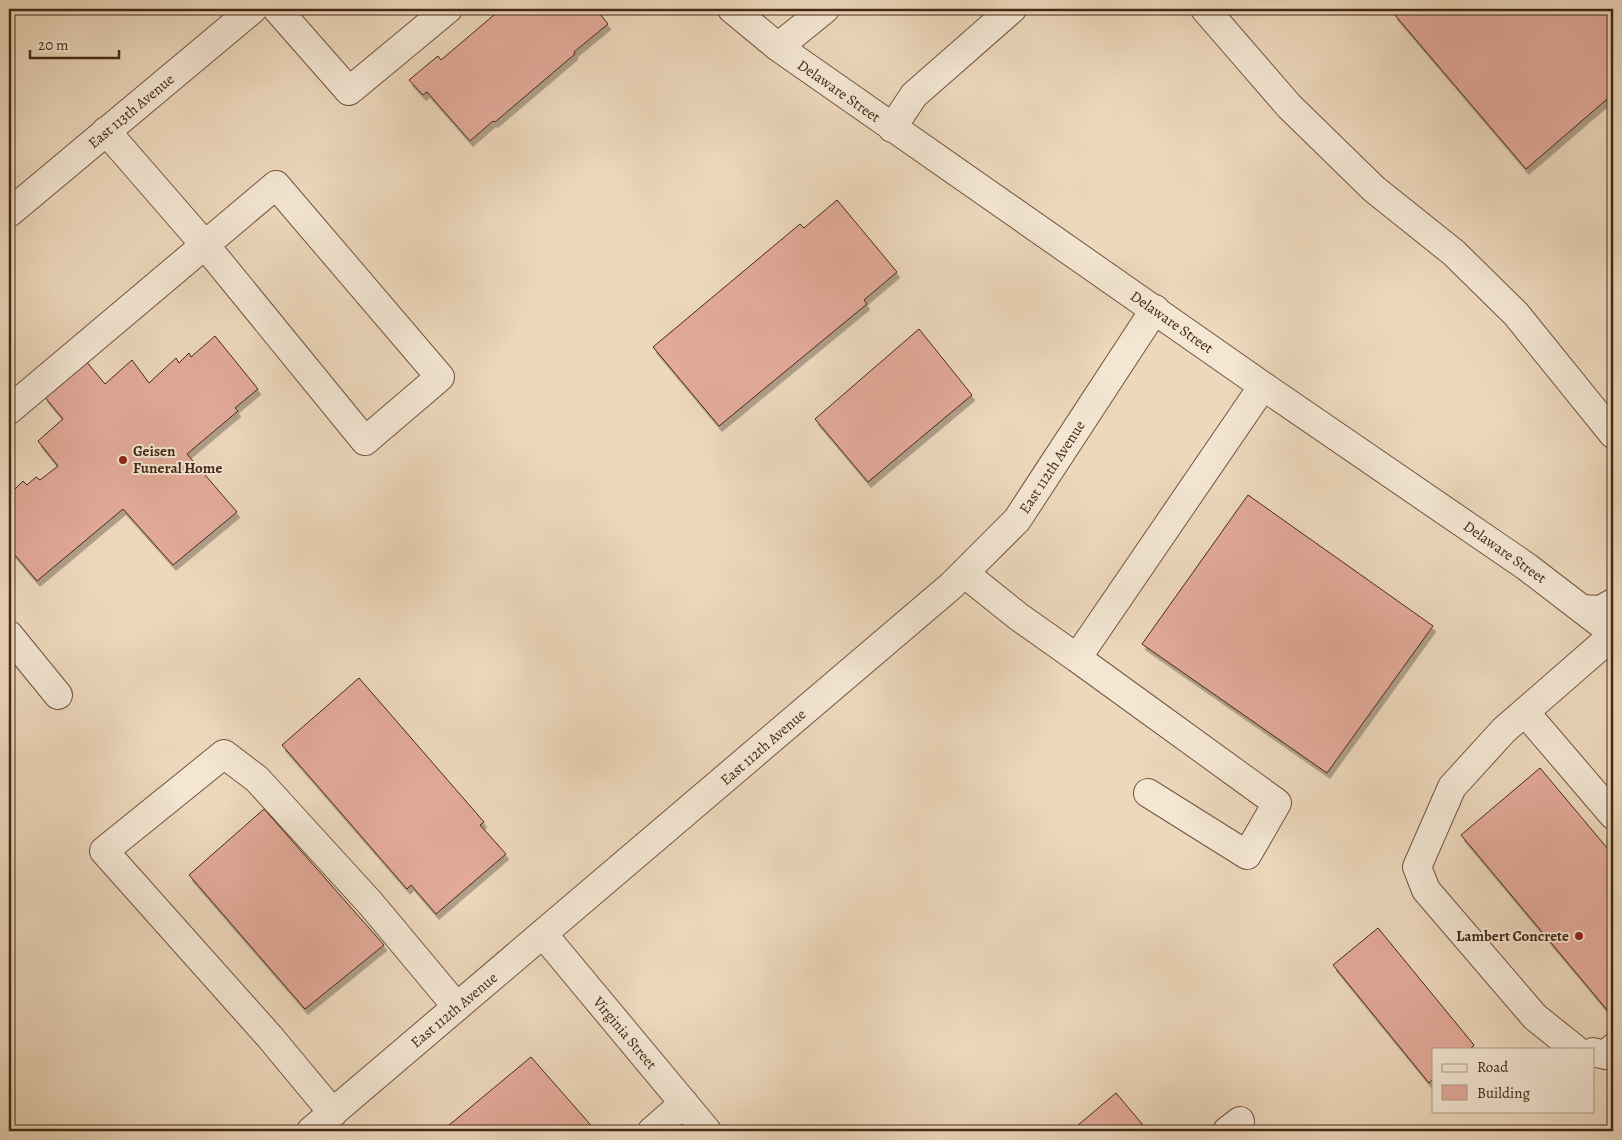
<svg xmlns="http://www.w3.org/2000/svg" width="1622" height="1140" viewBox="0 0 1622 1140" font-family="Alegreya,serif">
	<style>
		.building { fill: #e3aa9a; stroke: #462816; filter: url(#shadow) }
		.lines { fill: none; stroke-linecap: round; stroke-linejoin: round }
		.minor-casing { stroke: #705440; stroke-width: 30 }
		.minor { stroke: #f3e6d3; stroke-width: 28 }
		.poi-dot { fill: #8f2418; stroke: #f3e6d3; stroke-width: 2 }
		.labels { text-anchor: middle; stroke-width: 4; stroke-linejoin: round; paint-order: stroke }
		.street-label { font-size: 15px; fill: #462816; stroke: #f3e6d3 }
		.poi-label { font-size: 15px; font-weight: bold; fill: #462816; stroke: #f3e6d3; text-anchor: start }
	</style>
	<defs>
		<filter id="shadow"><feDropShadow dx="3" dy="5.5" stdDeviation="0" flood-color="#0004"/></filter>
	</defs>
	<rect width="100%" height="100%" fill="#edd8bc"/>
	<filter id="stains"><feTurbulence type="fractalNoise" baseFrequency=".004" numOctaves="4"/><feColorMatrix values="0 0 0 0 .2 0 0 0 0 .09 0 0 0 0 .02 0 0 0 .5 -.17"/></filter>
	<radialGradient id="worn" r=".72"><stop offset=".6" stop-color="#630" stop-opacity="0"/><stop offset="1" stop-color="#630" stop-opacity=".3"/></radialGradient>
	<!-- building -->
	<path class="building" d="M 501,9 L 596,9 L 608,24 L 574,52 L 575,54 L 495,122 L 493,121 L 470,141 L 427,92 L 423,95 L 409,80 L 438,56 L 441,60 Z
		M 1401,9 L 1613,9 L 1613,94 L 1526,169 L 1394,14 Z
		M 837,200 L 897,272 L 864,300 L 867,304 L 719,426 L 653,347 L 800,224 L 804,228 Z
		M 919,329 L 972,395 L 868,482 L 815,419 Z
		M 215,336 L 258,389 L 235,408 L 238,411 L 187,454 L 237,512 L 173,565 L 123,509 L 37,581 L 9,548 L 9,495 L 23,481 L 27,485 L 36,477 L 40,480 L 58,466 L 38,441 L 63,419 L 44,396 L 85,360 L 105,384 L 132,360 L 149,383 L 176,358 L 179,363 L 189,353 L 191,357 Z
		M 1248,495 L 1433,626 L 1327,773 L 1142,644 Z
		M 359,678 L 484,822 L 480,825 L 506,854 L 436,914 L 411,885 L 407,889 L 282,745 Z
		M 1540,768 L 1613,855 L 1613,1017 L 1461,835 Z
		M 264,809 L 384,945 L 305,1009 L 189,875 Z
		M 1378,928 L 1474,1045 L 1470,1049 L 1433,1049 L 1433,1079 L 1429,1083 L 1333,965 Z
		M 531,1057 L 596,1131 L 442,1131 Z
		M 1116,1093 L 1148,1131 L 1071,1131 Z"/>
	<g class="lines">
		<!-- minor casing -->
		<g class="minor-casing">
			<path id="minor" d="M 277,9 L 349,91 L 448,9
				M 732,9 L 778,47 L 1263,386 L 1527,567 L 1613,633
				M 1205,9 L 1289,106 L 1374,189 L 1454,253 L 1516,314 L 1613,434
				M 778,47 L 825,9
				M 892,128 L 914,95 L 1012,9
				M 9,213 L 253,9
				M 9,410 L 276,185 L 440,377 L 365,441 L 205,245 L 106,131
				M 964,573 L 1019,617 L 1077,658
				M 1582,609 L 1600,610 L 1613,603
				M 9,635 L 58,695
				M 1525,712 L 1613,815
				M 1148,793 L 1247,855 L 1277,803 L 1077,658 L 1263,386
				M 543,934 L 707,1131
				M 1575,1049 L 1535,1017 L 1426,890 L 1417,867 L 1452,787 L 1504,730 L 1613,635
				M 1593,1052 L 1605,1055 L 1613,1048
				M 333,1113 L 269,1036 L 104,851 L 224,754 L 257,779 L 371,904 L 457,1007
				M 311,1131 L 951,586 L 1017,520 L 1155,309
				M 652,1131 L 684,1103
				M 1227,1131 L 1240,1121"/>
		</g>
		<!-- minor -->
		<use href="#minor" class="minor"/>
	</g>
	<!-- markers -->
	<g class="poi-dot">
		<circle cx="123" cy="460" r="5"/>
		<circle cx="1579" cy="936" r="5"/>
	</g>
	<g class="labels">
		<!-- street labels -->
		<g class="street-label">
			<text transform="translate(839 91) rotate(35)" y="5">Delaware Street</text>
			<text transform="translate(131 111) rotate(-40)" y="5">East 113th Avenue</text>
			<text transform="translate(1172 322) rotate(35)" y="5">Delaware Street</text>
			<text transform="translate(1052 467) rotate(-57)" y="5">East 112th Avenue</text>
			<text transform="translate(1505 552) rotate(35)" y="5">Delaware Street</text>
			<text transform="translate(763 747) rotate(-41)" y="5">East 112th Avenue</text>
			<text transform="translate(454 1010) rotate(-40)" y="5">East 112th Avenue</text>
			<text transform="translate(625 1033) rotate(50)" y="5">Virginia Street</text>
		</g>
		<!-- poi labels -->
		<g class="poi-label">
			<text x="133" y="456">Geisen<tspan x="133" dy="17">Funeral Home</tspan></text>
			<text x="1569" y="941" text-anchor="end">Lambert Concrete</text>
		</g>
	</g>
	<!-- margin -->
	<rect width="1622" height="1140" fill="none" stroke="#edd8bc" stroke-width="30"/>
	<rect x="10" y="10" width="1602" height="1120" fill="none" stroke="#462816" stroke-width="2.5"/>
	<rect x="15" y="15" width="1592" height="1110" fill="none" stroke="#462816"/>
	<!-- legend -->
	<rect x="1432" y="1048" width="162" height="65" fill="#f3e6d3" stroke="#ae9a87"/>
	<rect x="1442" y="1064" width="25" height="8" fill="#f3e6d3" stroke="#ae9a87"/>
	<text x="1477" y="1072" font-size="15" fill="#462816">Road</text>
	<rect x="1442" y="1085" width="25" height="15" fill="#e3aa9a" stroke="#ae9a87"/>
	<text x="1477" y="1098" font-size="15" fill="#462816">Building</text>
	<!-- scale -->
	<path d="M30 50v8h89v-8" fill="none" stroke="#462816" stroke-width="2.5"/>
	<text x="38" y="50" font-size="15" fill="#462816" stroke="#f3e6d3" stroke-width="4" paint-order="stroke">20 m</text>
	<rect width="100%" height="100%" filter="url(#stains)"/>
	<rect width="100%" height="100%" fill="url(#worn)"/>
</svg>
